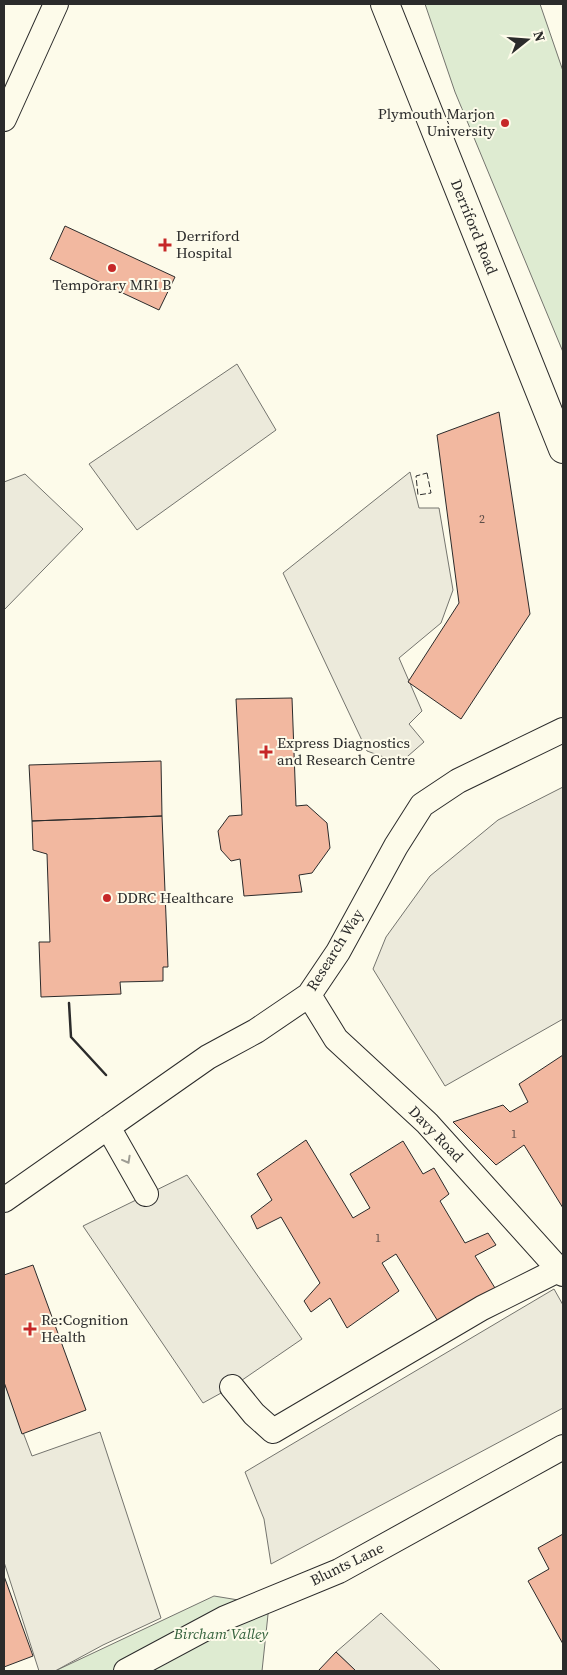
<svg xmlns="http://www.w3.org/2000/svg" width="567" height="1675" viewBox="0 0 567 1675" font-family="'Source Serif 4',serif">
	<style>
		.green { fill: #deebd1; stroke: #74746e }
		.parking { fill: #eceadb; stroke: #74746e }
		.building { fill: #f2b8a0; stroke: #2b2b2b }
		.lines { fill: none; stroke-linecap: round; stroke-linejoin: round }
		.street-casing { stroke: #2b2b2b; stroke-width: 26 }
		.primary-casing { stroke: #2b2b2b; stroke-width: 30 }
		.street { stroke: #fdfbea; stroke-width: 24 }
		.primary { stroke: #fdfbea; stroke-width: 28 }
		.fence { stroke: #2b2b2b; stroke-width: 1; stroke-dasharray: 6 2.5; stroke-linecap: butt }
		.wall { stroke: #2b2b2b; stroke-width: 2.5 }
		.oneway { stroke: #9e9d94 }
		.poi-dot { fill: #c62828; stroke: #fdfbea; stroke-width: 2 }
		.labels { text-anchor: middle; stroke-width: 4; stroke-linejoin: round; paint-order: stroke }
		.number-label { font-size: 12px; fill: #5d4e48 }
		.poi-label { font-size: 15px; fill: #2b2b2b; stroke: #fdfbea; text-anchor: start }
		.street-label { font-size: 15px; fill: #2b2b2b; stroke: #fdfbea }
		.park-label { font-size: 15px; font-style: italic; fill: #34623c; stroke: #fdfbea }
	</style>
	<rect width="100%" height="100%" fill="#fdfbea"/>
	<!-- green -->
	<path class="green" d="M 425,4 L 540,4 L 563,71 L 563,352 L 455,92 Z
		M 214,1596 L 269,1605 L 262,1671 L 55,1671 Z"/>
	<!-- parking -->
	<path class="parking" d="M 237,364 L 276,430 L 137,530 L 89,464 Z
		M 410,472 L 419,508 L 439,508 L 453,590 L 441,623 L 399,658 L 422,711 L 409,724 L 424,742 L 400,763 L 367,751 L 283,573 Z
		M 25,474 L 83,529 L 4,610 L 4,482 Z
		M 563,787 L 563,1019 L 445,1086 L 373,969 L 386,937 L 430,876 L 498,820 Z
		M 187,1175 L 302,1339 L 232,1387 L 203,1403 L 83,1226 Z
		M 554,1289 L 563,1305 L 563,1408 L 271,1564 L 264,1519 L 245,1472 Z
		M 4,1382 L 32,1456 L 100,1432 L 161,1618 L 103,1645 L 55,1671 L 39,1671 L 4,1562 Z
		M 381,1613 L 441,1671 L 356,1671 L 336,1652 Z"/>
	<!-- building -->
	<path class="building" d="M 65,226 L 175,277 L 159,310 L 50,259 Z
		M 499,412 L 530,614 L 461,719 L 408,682 L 459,603 L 437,435 Z
		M 292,698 L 296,806 L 307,805 L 327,823 L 330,848 L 312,873 L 299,875 L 302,892 L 244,896 L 240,859 L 231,861 L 221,850 L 218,831 L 229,816 L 242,815 L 236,699 Z
		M 161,761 L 162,816 L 32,821 L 29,765 Z
		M 162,816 L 168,967 L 163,967 L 163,981 L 120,982 L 121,994 L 41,997 L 39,942 L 50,942 L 47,854 L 33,850 L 32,821 Z
		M 563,1055 L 563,1208 L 524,1145 L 496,1165 L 453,1122 L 503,1105 L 510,1112 L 528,1102 L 519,1084 Z
		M 306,1140 L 353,1218 L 370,1208 L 350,1174 L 403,1141 L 423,1174 L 434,1168 L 449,1194 L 440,1201 L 465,1243 L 488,1233 L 496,1245 L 475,1256 L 495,1288 L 439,1323 L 396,1254 L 382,1263 L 399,1291 L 347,1328 L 330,1298 L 311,1312 L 304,1301 L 320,1283 L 281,1217 L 257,1229 L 251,1216 L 272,1200 L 257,1174 Z
		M 33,1265 L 86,1410 L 22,1434 L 4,1382 L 4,1275 Z
		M 563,1534 L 563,1644 L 528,1581 L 549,1569 L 538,1548 Z
		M 4,1576 L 33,1656 L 4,1667 Z
		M 336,1652 L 356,1671 L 318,1671 Z"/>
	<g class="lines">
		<!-- street casing -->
		<g class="street-casing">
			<path id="street" d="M 4,119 L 56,4
				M 309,995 L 336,1039 L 427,1123 L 563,1274
				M 108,1127 L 146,1194
				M 4,1200 L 208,1057 L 256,1031 L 309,995 L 338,952 L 396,846 L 422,805 L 458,781 L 563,730
				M 232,1387 L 254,1414 L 273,1431 L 482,1308 L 560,1269
				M 126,1671 L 225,1618 L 339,1571 L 563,1447"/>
		</g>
		<!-- primary casing -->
		<g class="primary-casing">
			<path id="primary" d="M 385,4 L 563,449"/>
		</g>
		<!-- street -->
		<use href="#street" class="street"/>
		<!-- primary -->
		<use href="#primary" class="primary"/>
		<!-- fence -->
		<path class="fence" d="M 427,473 L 431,493 L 418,495 L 416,476 Z"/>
		<!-- wall -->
		<path class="wall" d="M 69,1003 L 71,1037 L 106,1075"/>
	</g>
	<!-- one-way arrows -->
	<defs><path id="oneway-chevron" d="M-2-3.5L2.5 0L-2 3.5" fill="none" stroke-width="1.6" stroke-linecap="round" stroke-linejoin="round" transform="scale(1.25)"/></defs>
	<use class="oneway" href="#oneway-chevron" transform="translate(127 1160) rotate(61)"/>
	<!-- markers -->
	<g class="poi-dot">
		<circle cx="505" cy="123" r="5"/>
		<path d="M162.5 237.5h5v5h5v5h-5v5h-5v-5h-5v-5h5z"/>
		<circle cx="112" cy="268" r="5"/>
		<path d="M263.5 744.5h5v5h5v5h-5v5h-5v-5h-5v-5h5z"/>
		<circle cx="107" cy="898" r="5"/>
		<path d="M27.5 1321.5h5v5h5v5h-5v5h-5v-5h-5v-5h5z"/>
	</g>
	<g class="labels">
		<!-- number labels -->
		<g class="number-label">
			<text x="482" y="523">2</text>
			<text x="514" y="1138">1</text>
			<text x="378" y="1242">1</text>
		</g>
		<!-- poi labels -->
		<g class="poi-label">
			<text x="495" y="119" text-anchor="end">Plymouth Marjon<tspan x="495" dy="17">University</tspan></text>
			<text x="176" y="241">Derriford<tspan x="176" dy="17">Hospital</tspan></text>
			<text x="112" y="290" text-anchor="middle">Temporary MRI B</text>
			<text x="277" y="748">Express Diagnostics<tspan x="277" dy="17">and Research Centre</tspan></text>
			<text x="117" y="903">DDRC Healthcare</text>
			<text x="41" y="1325">Re:Cognition<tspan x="41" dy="17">Health</tspan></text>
		</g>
		<!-- street labels -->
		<g class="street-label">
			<text transform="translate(474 227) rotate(68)" y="5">Derriford Road</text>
			<text transform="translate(335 950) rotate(-58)" y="5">Research Way</text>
			<text transform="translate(436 1134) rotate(46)" y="5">Davy Road</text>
			<text transform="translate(347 1564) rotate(-26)" y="5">Blunts Lane</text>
		</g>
		<!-- park labels -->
		<g class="park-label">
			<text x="221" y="1639">Bircham Valley</text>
		</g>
	</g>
	<!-- border -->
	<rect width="567" height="1675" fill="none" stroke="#2b2b2b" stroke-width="10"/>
	<!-- north arrow -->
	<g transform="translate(527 40) rotate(73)" stroke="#fdfbea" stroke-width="4" paint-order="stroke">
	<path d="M0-4L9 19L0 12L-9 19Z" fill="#2b2b2b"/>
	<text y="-8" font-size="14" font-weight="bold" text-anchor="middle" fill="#2b2b2b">N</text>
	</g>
</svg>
